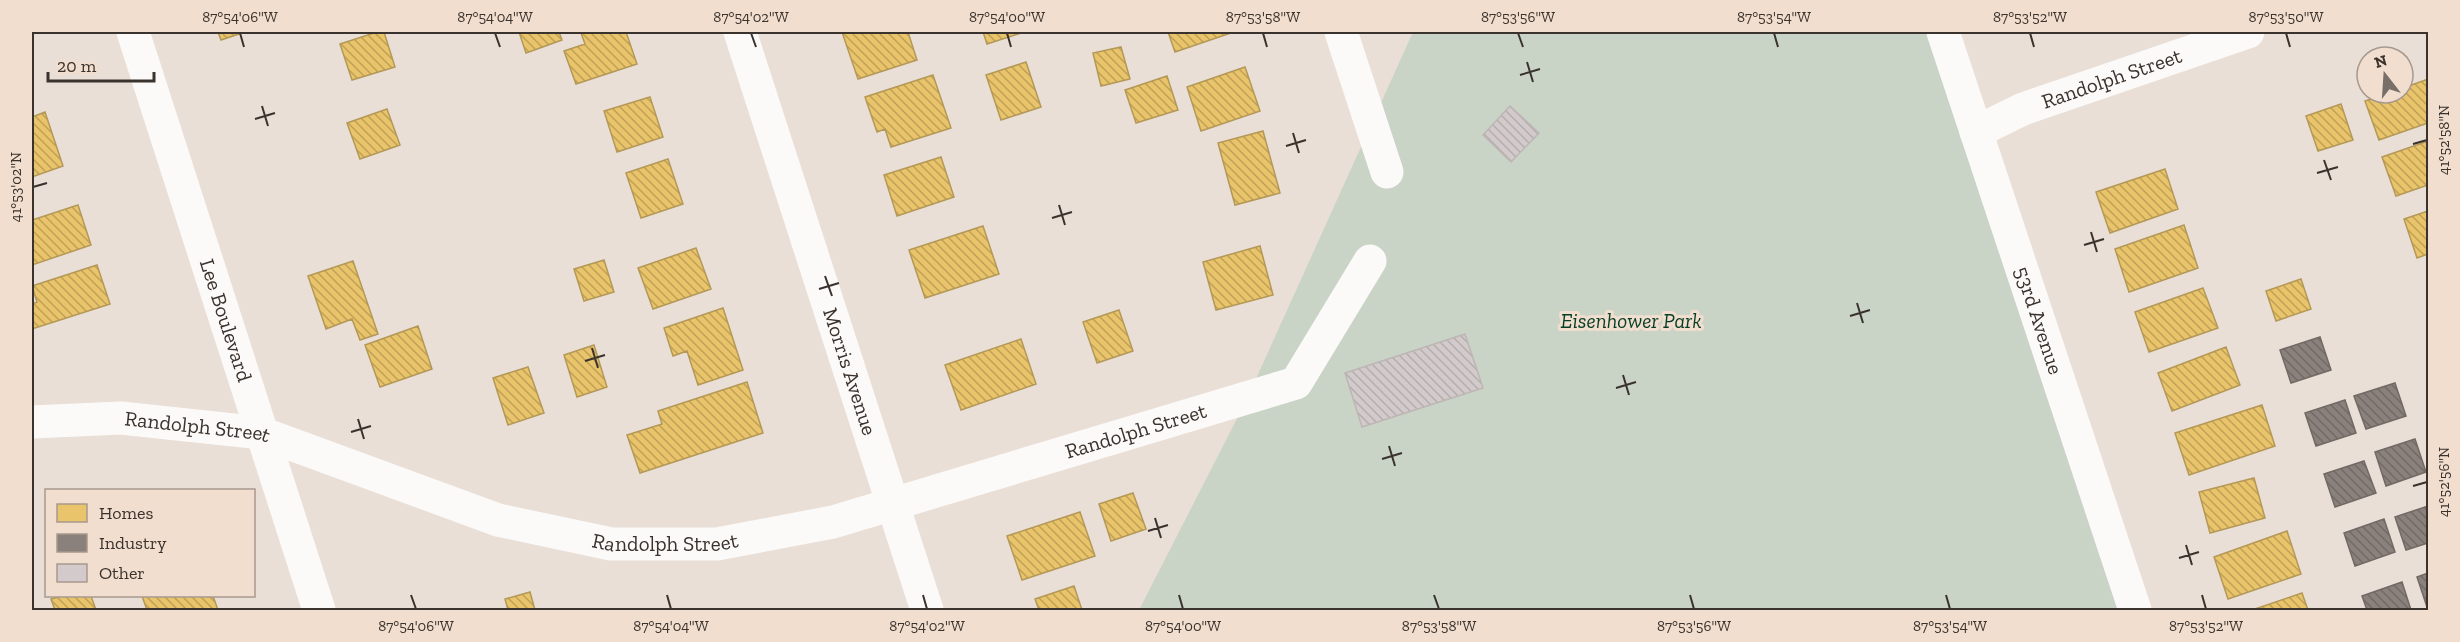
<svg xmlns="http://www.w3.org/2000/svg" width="2460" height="642" viewBox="0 0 2460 642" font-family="'Zilla Slab',serif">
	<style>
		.park { fill: #c9d4c7 }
		.homes { fill: url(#homes-back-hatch); stroke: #b49857; stroke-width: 1.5 }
		.industry { fill: url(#industry-back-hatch); stroke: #726964; stroke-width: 1.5 }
		.building { fill: url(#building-back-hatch); stroke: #bdb6b5; stroke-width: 1.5 }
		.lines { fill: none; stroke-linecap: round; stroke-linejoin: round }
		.minor { stroke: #fcfaf9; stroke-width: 33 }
		.ticks { fill: none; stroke: #3a322c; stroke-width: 2 }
		.labels { text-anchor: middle; stroke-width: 6; stroke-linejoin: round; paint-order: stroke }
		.street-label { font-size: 21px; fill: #3a322c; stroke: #f1decf }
		.park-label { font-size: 21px; font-style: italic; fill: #053e26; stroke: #f1decf }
		.neatline { fill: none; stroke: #3a322c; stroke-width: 2 }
		.ticks-label { font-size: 15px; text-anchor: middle; fill: #3a322c }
	</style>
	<defs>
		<pattern id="homes-back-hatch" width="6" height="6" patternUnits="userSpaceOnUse" patternTransform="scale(1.5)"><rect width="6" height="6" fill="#e9c46a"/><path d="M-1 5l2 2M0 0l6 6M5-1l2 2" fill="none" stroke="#bea057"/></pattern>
		<pattern id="industry-back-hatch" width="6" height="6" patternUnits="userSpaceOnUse" patternTransform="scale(1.5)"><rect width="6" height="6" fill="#8a817c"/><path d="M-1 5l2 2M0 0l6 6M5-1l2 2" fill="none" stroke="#726a66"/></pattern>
		<pattern id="building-back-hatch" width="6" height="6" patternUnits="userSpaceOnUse" patternTransform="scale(1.5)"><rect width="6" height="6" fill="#d2cacb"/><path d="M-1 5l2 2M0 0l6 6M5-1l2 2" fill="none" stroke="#b5aeae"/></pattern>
	</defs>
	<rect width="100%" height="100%" fill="#e9dfd7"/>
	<!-- park -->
	<path class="park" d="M 1413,32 L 1930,32 L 2123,610 L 1139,610 L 1245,403 Z"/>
	<!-- homes -->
	<path class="homes" d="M 218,32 L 245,32 L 221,40 Z
		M 377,32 L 384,32 L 395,67 L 352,80 L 340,44 Z
		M 519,32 L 559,32 L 562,40 L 526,53 Z
		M 584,32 L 626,32 L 637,64 L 576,84 L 564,51 L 585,44 L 581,33 Z
		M 842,32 L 908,32 L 917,60 L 858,79 Z
		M 983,32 L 1024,32 L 987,44 Z
		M 1168,32 L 1231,32 L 1231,33 L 1175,52 Z
		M 1121,47 L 1130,79 L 1101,86 L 1093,53 Z
		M 1026,62 L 1041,107 L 1001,120 L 986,75 Z
		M 1245,67 L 1260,111 L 1201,131 L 1187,87 Z
		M 933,75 L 951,128 L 891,147 L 885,129 L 877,132 L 865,97 Z
		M 1167,76 L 1178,110 L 1136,123 L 1125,90 Z
		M 2428,79 L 2428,123 L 2379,140 L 2365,101 L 2389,93 L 2403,93 L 2403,88 Z
		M 650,97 L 663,137 L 617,152 L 604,111 Z
		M 2341,104 L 2353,140 L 2318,151 L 2306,116 Z
		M 387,109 L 400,145 L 360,159 L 347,123 Z
		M 45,112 L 63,166 L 32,177 L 32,117 Z
		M 1263,131 L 1280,193 L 1235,205 L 1218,143 Z
		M 2428,141 L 2428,185 L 2396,196 L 2382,157 Z
		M 941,157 L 954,197 L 897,216 L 884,175 Z
		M 668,159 L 683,204 L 641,218 L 626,173 Z
		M 2165,169 L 2178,209 L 2110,233 L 2096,192 Z
		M 78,205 L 91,245 L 32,265 L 32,220 Z
		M 2428,211 L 2428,254 L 2417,258 L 2404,219 Z
		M 2184,225 L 2198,268 L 2129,292 L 2115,249 Z
		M 983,226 L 999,274 L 925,298 L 909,250 Z
		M 1260,246 L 1273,295 L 1216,310 L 1203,262 Z
		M 696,248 L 711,289 L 653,309 L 638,268 Z
		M 604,260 L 614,292 L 584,301 L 574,269 Z
		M 353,261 L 378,334 L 360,340 L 352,319 L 326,329 L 308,276 Z
		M 97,265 L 110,304 L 32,329 L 32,304 L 37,302 L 32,286 Z
		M 2301,279 L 2311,309 L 2276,321 L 2266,291 Z
		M 2203,288 L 2218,328 L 2149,352 L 2135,312 Z
		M 723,308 L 743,370 L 698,385 L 687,351 L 673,356 L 664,328 Z
		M 1119,310 L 1133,351 L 1097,363 L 1083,322 Z
		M 418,326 L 432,369 L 380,387 L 365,345 Z
		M 1021,339 L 1036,384 L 961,410 L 945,365 Z
		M 594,345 L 607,387 L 577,397 L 564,355 Z
		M 2226,347 L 2240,385 L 2172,411 L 2158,373 Z
		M 528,367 L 544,413 L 508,425 L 493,378 Z
		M 747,382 L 763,433 L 640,473 L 627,435 L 662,424 L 658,411 Z
		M 2262,405 L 2275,446 L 2189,475 L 2175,433 Z
		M 2254,478 L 2265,518 L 2210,533 L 2199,492 Z
		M 1133,493 L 1146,529 L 1111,541 L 1099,504 Z
		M 1080,512 L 1095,556 L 1022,580 L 1007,536 Z
		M 2287,531 L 2301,574 L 2228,599 L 2214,557 Z
		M 1074,586 L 1082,610 L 1039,610 L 1035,599 Z
		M 530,592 L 535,610 L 508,610 L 505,599 Z
		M 2302,593 L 2308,610 L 2252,610 Z
		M 62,596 L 91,596 L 96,610 L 55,610 L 51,599 Z
		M 142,596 L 213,596 L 218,610 L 147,610 Z"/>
	<!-- industry -->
	<path class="industry" d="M 2320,337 L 2331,370 L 2291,383 L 2280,350 Z
		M 2395,383 L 2406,416 L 2366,429 L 2354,396 Z
		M 2345,400 L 2356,433 L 2316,446 L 2305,413 Z
		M 2415,439 L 2426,472 L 2386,486 L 2375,452 Z
		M 2364,461 L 2376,493 L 2335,507 L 2324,474 Z
		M 2428,506 L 2428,543 L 2406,550 L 2395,517 Z
		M 2384,519 L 2395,552 L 2355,566 L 2344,533 Z
		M 2428,573 L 2428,610 L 2417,577 Z
		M 2402,582 L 2411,610 L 2367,610 L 2362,596 Z"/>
	<!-- building -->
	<path class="building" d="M 1510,106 L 1539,133 L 1511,162 L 1483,135 Z
		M 1465,334 L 1483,388 L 1362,427 L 1345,373 Z"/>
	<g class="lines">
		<!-- minor -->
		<g class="minor">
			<path id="s1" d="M 133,32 L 319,610"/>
			<path id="s2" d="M 740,32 L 927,610"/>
			<path d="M 1341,32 L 1387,172"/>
			<path id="s3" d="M 1943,32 L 2135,610"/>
			<path id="s4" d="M 1976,132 L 2023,109 L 2248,32"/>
			<path id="s5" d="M 32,422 L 121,418 L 261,433 L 498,520 L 611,544 L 717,544 L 833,522 L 1296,383 L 1370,261"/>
		</g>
	</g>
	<!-- ticks -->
	<path class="ticks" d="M 240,33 L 244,47M 495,33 L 500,47M 751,33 L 756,47M 1007,33 L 1011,47M 1263,33 L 1267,47M 1518,33 L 1523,47M 1774,33 L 1778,47M 2030,33 L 2034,47M 2286,33 L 2290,47M 1527,62 L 1533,82M 1520,75 L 1540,69M 262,106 L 268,126M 255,119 L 275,113M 1293,133 L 1299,153M 2413,144 L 2427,140M 1286,146 L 1306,140M 2324,160 L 2331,180M 2317,173 L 2338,167M 33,187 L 47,183M 1059,205 L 1065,225M 1052,218 L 1072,212M 2091,232 L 2097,252M 2084,245 L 2104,239M 825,276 L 832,296M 819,289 L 839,283M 1857,303 L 1863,323M 1850,316 L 1870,310M 592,348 L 598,368M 585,361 L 605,355M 1623,375 L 1629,395M 1616,388 L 1636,382M 358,419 L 364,439M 351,432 L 371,426M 1389,446 L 1395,466M 1382,459 L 1402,453M 2413,486 L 2427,482M 1155,518 L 1161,538M 1148,531 L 1168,525M 2186,545 L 2192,565M 2179,558 L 2199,552M 411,595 L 416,609M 667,595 L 671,609M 923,595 L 927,609M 1179,595 L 1183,609M 1434,595 L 1439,609M 1690,595 L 1694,609M 1946,595 L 1950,609M 2202,595 L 2206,609"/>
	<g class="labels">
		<!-- street labels -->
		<g class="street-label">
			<text dy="7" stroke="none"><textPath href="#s4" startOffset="146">Randolph Street</textPath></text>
			<text dy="7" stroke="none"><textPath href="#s1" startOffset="303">Lee Boulevard</textPath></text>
			<text dy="7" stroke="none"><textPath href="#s3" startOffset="304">53rd Avenue</textPath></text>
			<text dy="7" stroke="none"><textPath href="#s2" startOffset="357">Morris Avenue</textPath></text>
			<text dy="7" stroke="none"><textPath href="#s5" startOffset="166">Randolph Street</textPath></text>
			<text dy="7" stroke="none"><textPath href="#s5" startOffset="1138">Randolph Street</textPath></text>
			<text dy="7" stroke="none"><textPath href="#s5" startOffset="652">Randolph Street</textPath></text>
		</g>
		<!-- park labels -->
		<g class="park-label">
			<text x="1631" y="328">Eisenhower Park</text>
		</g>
	</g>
	<!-- border -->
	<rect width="2460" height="642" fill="none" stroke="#f1decf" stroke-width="66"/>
	<!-- legend -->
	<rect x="45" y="489" width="210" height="108" fill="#f1decf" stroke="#a8998e" stroke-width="1.5"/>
	<rect x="57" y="504" width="30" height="18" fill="#e9c46a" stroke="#a8998e" stroke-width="1.5"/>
	<text x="99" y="519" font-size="18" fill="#3a322c">Homes</text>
	<rect x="57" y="534" width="30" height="18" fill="#8a817c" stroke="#a8998e" stroke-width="1.5"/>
	<text x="99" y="549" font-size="18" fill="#3a322c">Industry</text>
	<rect x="57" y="564" width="30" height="18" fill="#d2cacb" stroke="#a8998e" stroke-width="1.5"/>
	<text x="99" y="579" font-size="18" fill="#3a322c">Other</text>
	<!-- north arrow -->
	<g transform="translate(2385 75) rotate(343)"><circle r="28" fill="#f1decf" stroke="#a8998e" stroke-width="1.5"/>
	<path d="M0-4.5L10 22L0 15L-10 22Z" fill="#776f68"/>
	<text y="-9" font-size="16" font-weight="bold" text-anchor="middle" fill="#3a322c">N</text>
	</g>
	<!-- scale -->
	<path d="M48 72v9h106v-9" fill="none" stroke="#3a322c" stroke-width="3"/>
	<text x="57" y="72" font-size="18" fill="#3a322c" stroke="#f1decf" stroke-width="4.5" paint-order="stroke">20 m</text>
	<rect x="33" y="33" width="2394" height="576" class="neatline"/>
	<g class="ticks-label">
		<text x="240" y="22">87°54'06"W</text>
		<text x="495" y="22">87°54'04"W</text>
		<text x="751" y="22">87°54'02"W</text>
		<text x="1007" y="22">87°54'00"W</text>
		<text x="1263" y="22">87°53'58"W</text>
		<text x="1518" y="22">87°53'56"W</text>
		<text x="1774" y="22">87°53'54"W</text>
		<text x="2030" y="22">87°53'52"W</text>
		<text x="2286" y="22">87°53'50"W</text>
		<text transform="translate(2444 140) rotate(-90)" y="5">41°52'58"N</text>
		<text transform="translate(16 187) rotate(-90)" y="5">41°53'02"N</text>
		<text transform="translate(2444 482) rotate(-90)" y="5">41°52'56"N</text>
		<text x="416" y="631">87°54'06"W</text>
		<text x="671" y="631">87°54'04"W</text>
		<text x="927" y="631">87°54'02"W</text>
		<text x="1183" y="631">87°54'00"W</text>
		<text x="1439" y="631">87°53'58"W</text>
		<text x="1694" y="631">87°53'56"W</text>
		<text x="1950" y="631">87°53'54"W</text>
		<text x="2206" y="631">87°53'52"W</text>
	</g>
</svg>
